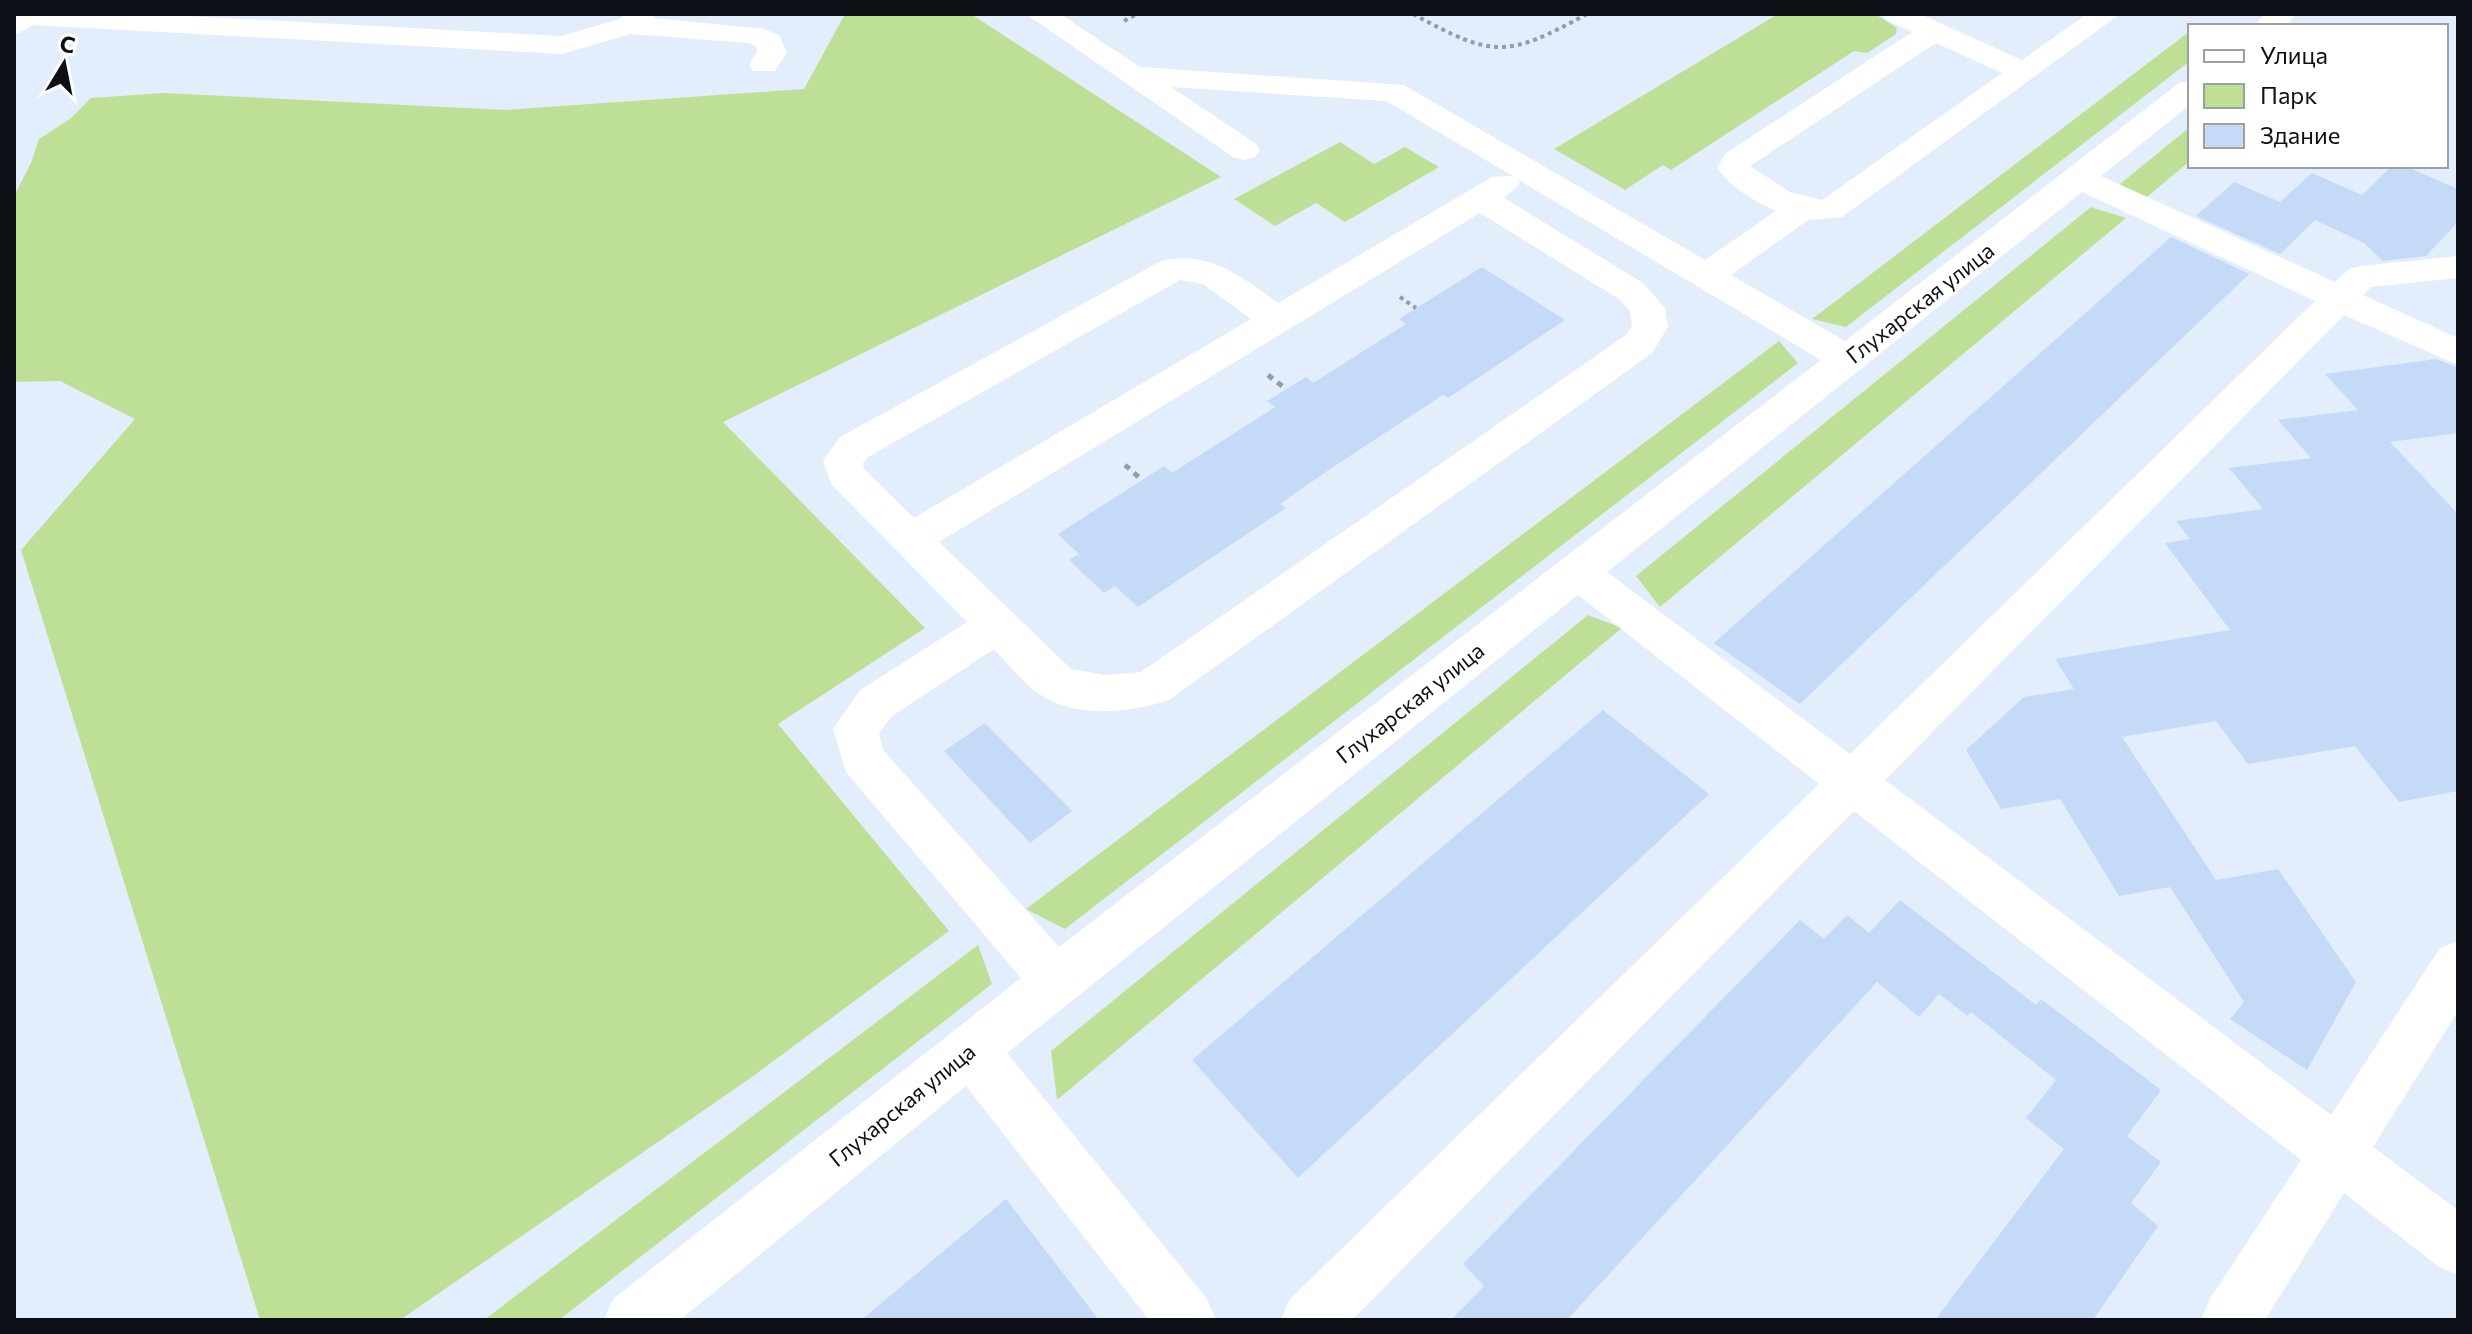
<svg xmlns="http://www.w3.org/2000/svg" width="2472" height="1334" viewBox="0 0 2472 1334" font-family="Commissioner,sans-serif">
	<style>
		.green { fill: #bee096 }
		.building { fill: #c4daf6 }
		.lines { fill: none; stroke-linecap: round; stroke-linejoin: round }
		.path-far1 { stroke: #939ca7; stroke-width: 4; stroke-dasharray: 4 4; stroke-linecap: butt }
		.path { stroke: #939ca7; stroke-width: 5; stroke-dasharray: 6 6; stroke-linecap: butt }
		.minor { fill: #fff; fill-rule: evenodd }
		.labels { text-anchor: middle; stroke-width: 6; stroke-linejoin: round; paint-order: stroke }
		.street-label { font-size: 22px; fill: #0c1016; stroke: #fff }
	</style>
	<rect width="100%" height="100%" fill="#e3eefd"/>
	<!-- green -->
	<path class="green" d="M 845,14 L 971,14 L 1221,177 L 723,422 L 925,628 L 778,724 L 949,931 L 752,1077 L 400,1320 L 260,1320 L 21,550 L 135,419 L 60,381 L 14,382 L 14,196 L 31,163 L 39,139 L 70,119 L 91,98 L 163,93 L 506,110 L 804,89 Z
		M 1778,14 L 1875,14 L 1897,28 L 1896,34 L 1867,53 L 1854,51 L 1671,170 L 1663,165 L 1625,190 L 1554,149 Z
		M 2190,31 L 2190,61 L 1846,327 L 1812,319 Z
		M 2190,127 L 2190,161 L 2141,202 L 2120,184 Z
		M 1340,142 L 1374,164 L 1405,147 L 1439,167 L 1345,222 L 1316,203 L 1275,226 L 1234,199 Z
		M 2091,207 L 2126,218 L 1660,607 L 1636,576 Z
		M 1779,341 L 1798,363 L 1065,929 L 1026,909 Z
		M 1588,615 L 1622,628 L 1057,1100 L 1051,1051 Z
		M 978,945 L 992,984 L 559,1320 L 484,1320 Z"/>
	<!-- building -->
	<path class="building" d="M 2392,166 L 2405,166 L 2458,189 L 2458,222 L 2426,256 L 2383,261 L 2364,243 L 2315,220 L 2280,254 L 2196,216 L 2234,182 L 2280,202 L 2312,173 L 2362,195 Z
		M 2171,237 L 2249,274 L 1800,704 L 1714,643 Z
		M 1482,267 L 1565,320 L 1448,398 L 1443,395 L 1327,471 L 1280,504 L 1286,508 L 1138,607 L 1115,586 L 1104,593 L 1069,560 L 1079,554 L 1058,534 L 1164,466 L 1172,473 L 1275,407 L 1267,401 L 1306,377 L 1313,383 L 1406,324 L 1399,319 Z
		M 2437,359 L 2458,368 L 2458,433 L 2390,442 L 2458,514 L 2458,791 L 2399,802 L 2355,746 L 2248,764 L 2216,721 L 2122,737 L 2216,880 L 2278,869 L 2356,982 L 2307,1070 L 2230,1019 L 2244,1002 L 2170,887 L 2119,896 L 2060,799 L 2001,809 L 1966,750 L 2024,697 L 2074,689 L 2055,659 L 2230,630 L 2165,543 L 2190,539 L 2176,521 L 2263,509 L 2229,468 L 2311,458 L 2278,420 L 2358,410 L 2325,374 Z
		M 1603,710 L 1709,794 L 1298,1178 L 1192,1060 Z
		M 985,723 L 1072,811 L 1030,843 L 944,751 Z
		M 1900,900 L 2036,1005 L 2041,999 L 2161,1090 L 2127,1136 L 2161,1162 L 2131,1203 L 2158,1226 L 2093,1320 L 1935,1320 L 2064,1149 L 2026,1118 L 2056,1080 L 1971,1012 L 1968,1016 L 1939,994 L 1919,1017 L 1877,982 L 1567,1320 L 1451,1320 L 1484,1286 L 1463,1264 L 1800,920 L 1824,939 L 1847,915 L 1869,933 Z
		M 1006,1199 L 1099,1320 L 861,1320 Z"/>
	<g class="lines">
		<!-- path-far1 -->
		<path class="path-far1" d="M 1413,14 C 1494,58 1506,58 1587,14
			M 1124,21 L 1137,14
			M 1400,297 L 1416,308"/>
		<!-- path -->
		<path class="path" d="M 1268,375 L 1286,389
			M 1125,465 L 1142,480"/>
		<!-- minor -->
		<path class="minor" d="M 14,14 L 151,14 L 561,36 L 620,19 L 625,14 L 655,14 L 653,18 L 764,29 L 779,35 L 787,52 L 775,71 L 753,71 L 749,65 L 757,52 L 756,46 L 749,43 L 631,34 L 562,54 L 34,25 L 14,35 Z
			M 1026,14 L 1060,14 L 1140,67 L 1404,85 L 1705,260 L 1776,211 C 1754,201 1731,188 1717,168 L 1726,153 L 1912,32 L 1886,20 L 1882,14 L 1920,14 L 2022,60 L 2087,14 L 2120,14 L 1842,217 L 1808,220 L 1731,275 L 1845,341 L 2179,83 L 2190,81 L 2190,105 L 2101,176 L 2335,282 L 2349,269 L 2361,266 L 2458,256 L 2458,278 L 2371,287 L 2363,295 L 2458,338 L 2458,365 L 2344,315 L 1885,780 L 2331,1115 L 2440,948 L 2458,941 L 2458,1011 L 2373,1147 L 2458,1210 L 2458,1275 L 2438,1266 L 2344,1193 L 2265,1320 L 2201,1320 L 2210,1299 L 2301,1160 L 1854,811 L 1352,1320 L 1281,1320 L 1290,1299 L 1819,784 L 1578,595 L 1007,1053 L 1207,1299 L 1216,1320 L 1149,1320 L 966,1086 L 680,1320 L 604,1320 L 613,1299 L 1021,978 L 846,772 L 833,729 L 860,690 L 967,622 L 832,485 L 823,461 L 840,437 L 1161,261 C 1207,249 1243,277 1278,303 L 1492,177 L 1513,176 L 1386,101 L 1171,87 L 1255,143 L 1260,150 L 1255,157 L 1244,160 L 1233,157 ZM 1936,43 L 2002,73 L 1822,200 L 1790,192 L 1750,166 ZM 1517,179 L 1821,360 L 1059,947 L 883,750 L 879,733 L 892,716 L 994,649 C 1008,663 1022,683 1039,694 C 1076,719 1129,713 1169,700 L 1652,353 L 1668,327 L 1665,308 L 1643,283 L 1504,198 L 1520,184 ZM 2082,192 L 2315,301 L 1850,754 L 1607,572 ZM 1480,213 L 1619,299 L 1630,311 L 1632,327 L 1626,335 L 1141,672 L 1104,675 L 1071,669 L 939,542 ZM 1180,280 L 1203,284 L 1251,319 L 914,518 L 864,469 L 863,463 L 868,457 Z
			M 2265,14 L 2296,14 L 2286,26 L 2254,26 Z"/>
	</g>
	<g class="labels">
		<!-- street labels -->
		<g class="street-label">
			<text transform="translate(1920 303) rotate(-38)" y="8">Глухарская улица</text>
			<text transform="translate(1410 703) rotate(-38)" y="8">Глухарская улица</text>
			<text transform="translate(902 1105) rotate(-39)" y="8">Глухарская улица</text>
		</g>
	</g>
	<!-- border -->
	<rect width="2472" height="1334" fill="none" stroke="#0c1016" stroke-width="32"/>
	<!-- legend -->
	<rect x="2188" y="24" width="260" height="144" fill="#ffffff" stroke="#9e9fa2" stroke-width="2"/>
	<rect x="2204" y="50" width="40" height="12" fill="#ffffff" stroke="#9e9fa2" stroke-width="2"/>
	<text x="2260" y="64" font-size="24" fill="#0c1016">Улица</text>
	<rect x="2204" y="84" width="40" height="24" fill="#bee096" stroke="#9e9fa2" stroke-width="2"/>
	<text x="2260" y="104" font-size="24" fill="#0c1016">Парк</text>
	<rect x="2204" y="124" width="40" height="24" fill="#c4daf6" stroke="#9e9fa2" stroke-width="2"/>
	<text x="2260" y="144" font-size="24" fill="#0c1016">Здание</text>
	<!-- north arrow -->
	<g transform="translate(64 64) rotate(10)" stroke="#ffffff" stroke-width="6" paint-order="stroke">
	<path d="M0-6L14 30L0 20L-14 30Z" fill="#0c1016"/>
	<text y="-12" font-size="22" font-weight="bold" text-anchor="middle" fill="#0c1016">С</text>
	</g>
</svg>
